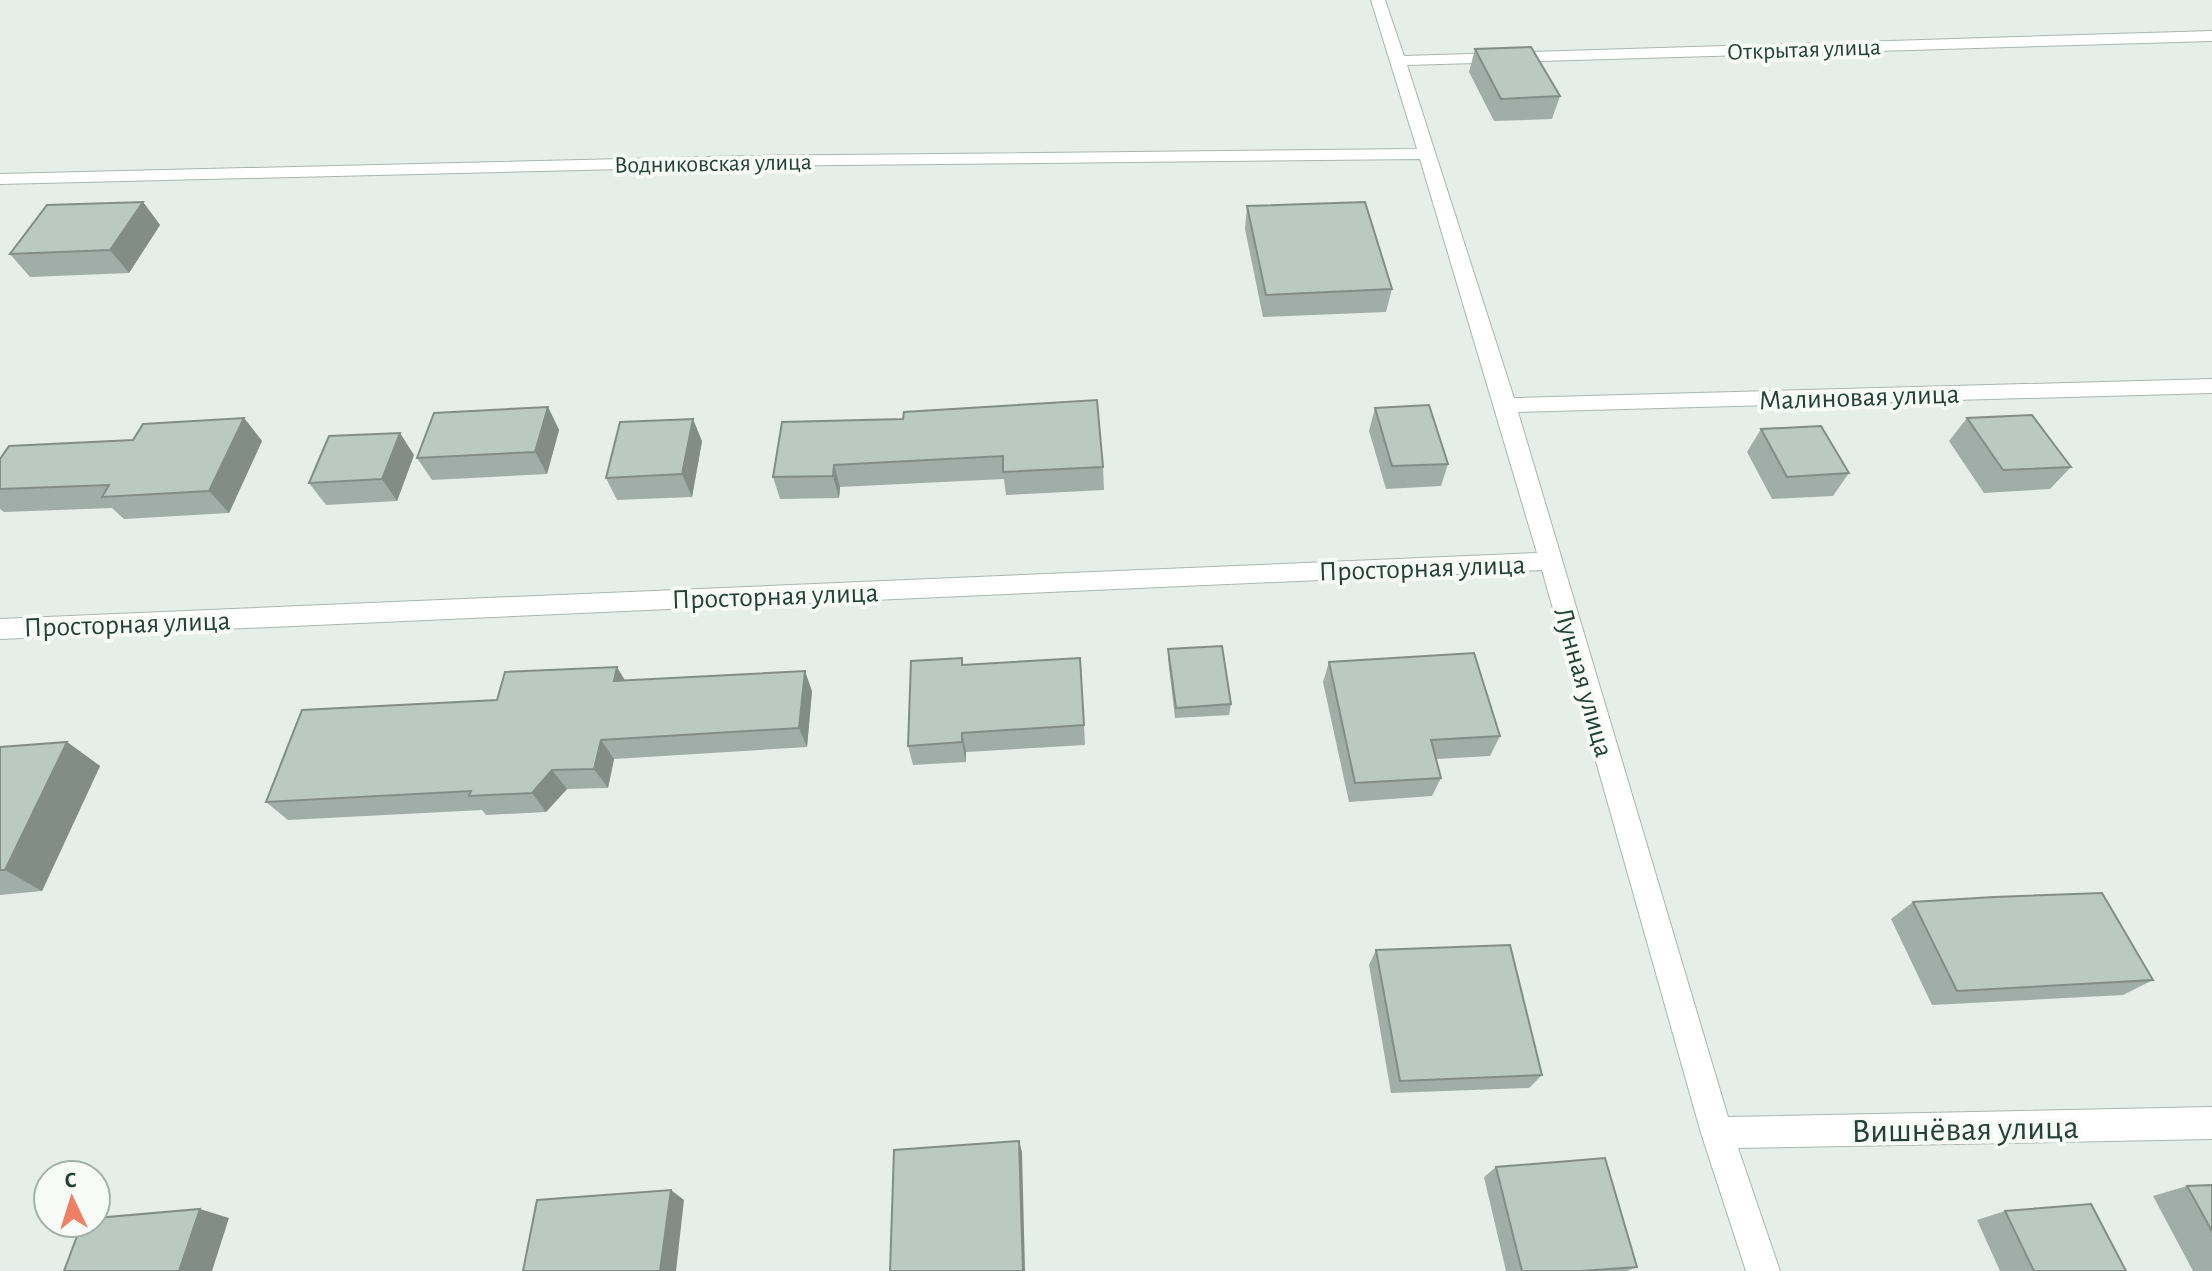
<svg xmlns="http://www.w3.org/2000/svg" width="2212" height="1271" viewBox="0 0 2212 1271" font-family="'Alegreya Sans',sans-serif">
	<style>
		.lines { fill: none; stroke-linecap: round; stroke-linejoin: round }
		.minor-casing { stroke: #a8b6b1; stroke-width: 2 }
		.minor { fill: #fff; fill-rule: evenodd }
		.wall { fill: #a1ada8 }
		.shaded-wall { fill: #838d88 }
		.building { fill: #bbc9c3; stroke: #838d88; stroke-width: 2 }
		.labels { text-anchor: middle; stroke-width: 8; stroke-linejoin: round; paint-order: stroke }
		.far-street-label { font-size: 24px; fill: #254038; stroke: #f7fbf8 }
		.street-label { font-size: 28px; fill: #254038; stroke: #f7fbf8 }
		.near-street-label { font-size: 34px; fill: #254038; stroke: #f7fbf8 }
	</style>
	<rect width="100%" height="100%" fill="#e6eeea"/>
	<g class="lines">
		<!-- minor casing -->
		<g class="minor-casing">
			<path id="minor" d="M 1371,0 L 1385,0 L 1404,56 L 2212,31 L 2212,41 L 1407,65 L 1514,398 L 2212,379 L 2212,393 L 1518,412 L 1728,1117 L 2212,1107 L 2212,1139 L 1738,1148 L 1780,1271 L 1746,1271 L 1701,1133 L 1542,570 L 0,639 L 0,619 L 1537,553 L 1420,159 L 749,166 L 0,184 L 0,174 L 749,156 L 1417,149 Z"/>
		</g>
		<!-- minor -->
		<use href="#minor" class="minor"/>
	</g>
	<!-- wall -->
	<path class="wall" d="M 1475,49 L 1560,96 L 1552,119 L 1494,121 L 1469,72 Z
		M 143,202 L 160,225 L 129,273 L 30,277 L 10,254 Z
		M 1247,206 L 1392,289 L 1386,312 L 1263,317 L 1245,229 Z
		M 548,407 L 559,430 L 547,474 L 432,480 L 417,458 Z
		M 1375,408 L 1448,464 L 1441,486 L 1386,489 L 1369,431 Z
		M 244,418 L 262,441 L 229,513 L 124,519 L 112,508 L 4,512 L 0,509 L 0,459 L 133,440 Z
		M 1967,418 L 2071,467 L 2050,489 L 1984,493 L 1949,441 Z
		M 782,422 L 1103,467 L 1104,490 L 1006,495 L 1004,479 L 840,487 L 839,498 L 780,499 L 773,477 Z
		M 1761,429 L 1849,473 L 1833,496 L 1772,499 L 1747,452 Z
		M 702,441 L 692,497 L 617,500 L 606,478 Z
		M 414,455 L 397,501 L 326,505 L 309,483 Z
		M 1168,649 L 1231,704 L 1229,715 L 1175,718 L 1168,659 Z
		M 1329,662 L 1500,736 L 1490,756 L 1436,759 L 1441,778 L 1432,796 L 1349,802 L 1323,682 Z
		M 963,665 L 1084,725 L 1085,745 L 966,752 L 966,762 L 913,765 L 908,746 Z
		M 625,681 L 812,691 L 807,747 L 614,759 L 608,788 L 567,789 L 546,812 L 486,815 L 482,810 L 288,820 L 266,802 L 497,700 Z
		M 67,742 L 100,766 L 42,891 L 0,895 L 0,747 Z
		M 1913,902 L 2153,980 L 2123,995 L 1932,1005 L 1891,919 Z
		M 1376,950 L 1542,1075 L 1529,1088 L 1391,1093 L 1369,965 Z
		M 1496,1167 L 1637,1267 L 1627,1271 L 1506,1271 L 1484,1177 Z
		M 2212,1185 L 2212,1271 L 2193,1271 L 2153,1196 L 2187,1186 Z
		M 2005,1211 L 2126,1271 L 2000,1271 L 1977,1220 Z"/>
	<!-- shaded-wall -->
	<path class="shaded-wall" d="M 143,202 L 160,225 L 129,273 L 110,250 Z
		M 548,407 L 559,430 L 547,474 L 535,452 Z
		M 244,418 L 262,441 L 229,513 L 209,491 Z
		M 693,419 L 702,441 L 692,497 L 682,474 Z
		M 400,433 L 414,455 L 397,501 L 382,479 Z
		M 834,465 L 840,487 L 839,498 L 833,476 Z
		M 617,667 L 629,687 L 614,681 Z
		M 805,671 L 812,691 L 807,747 L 799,728 Z
		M 962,733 L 966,752 L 966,762 L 962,742 Z
		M 601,740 L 614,759 L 608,788 L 594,769 Z
		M 67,742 L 100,766 L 42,891 L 5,870 Z
		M 552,770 L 567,789 L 546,812 L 532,793 Z
		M 1019,1141 L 1022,1152 L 1025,1271 L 1023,1271 Z
		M 671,1190 L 684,1200 L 676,1271 L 660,1271 Z
		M 200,1209 L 229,1218 L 212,1271 L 179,1271 Z"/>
	<!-- building -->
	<path class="building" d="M 1531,47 L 1560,96 L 1501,99 L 1475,49 Z
		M 143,202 L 110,250 L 10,254 L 47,205 Z
		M 1365,202 L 1392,289 L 1266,295 L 1247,206 Z
		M 1097,400 L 1103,467 L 1003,472 L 1003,456 L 834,465 L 833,476 L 773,477 L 782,422 L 903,419 L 904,412 Z
		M 1429,405 L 1448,464 L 1392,466 L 1375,408 Z
		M 548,407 L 535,452 L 417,458 L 434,413 Z
		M 2032,415 L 2071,467 L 2003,470 L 1967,418 Z
		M 244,418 L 209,491 L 102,497 L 109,485 L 0,489 L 0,459 L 9,446 L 133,440 L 143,424 Z
		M 693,419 L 682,474 L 606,478 L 620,422 Z
		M 1821,426 L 1849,473 L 1787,477 L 1761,429 Z
		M 400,433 L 382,479 L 309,483 L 329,436 Z
		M 1222,646 L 1231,704 L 1176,708 L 1168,649 Z
		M 1474,653 L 1500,736 L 1431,740 L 1441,778 L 1355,783 L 1329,662 Z
		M 962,658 L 962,665 L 1080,658 L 1084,725 L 962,733 L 962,742 L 908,746 L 911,661 Z
		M 617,667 L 614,681 L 805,671 L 799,728 L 601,740 L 594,769 L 552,770 L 532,793 L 469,796 L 471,791 L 266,802 L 302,710 L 497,700 L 505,672 Z
		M 67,742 L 5,870 L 0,870 L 0,747 Z
		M 2102,893 L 2153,980 L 1957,991 L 1913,902 L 1994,897 Z
		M 1510,945 L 1542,1075 L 1400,1081 L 1376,950 Z
		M 1019,1141 L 1023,1271 L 890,1271 L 894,1150 Z
		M 1605,1158 L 1637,1267 L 1581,1271 L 1522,1271 L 1496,1167 Z
		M 2212,1185 L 2212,1231 L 2187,1186 Z
		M 671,1190 L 660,1271 L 523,1271 L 537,1200 Z
		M 2091,1204 L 2126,1271 L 2034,1271 L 2005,1211 Z
		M 200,1209 L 179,1271 L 64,1271 L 82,1223 L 96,1223 L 96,1218 Z"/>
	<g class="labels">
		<!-- far-street labels -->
		<g class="far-street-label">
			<text transform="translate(1804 49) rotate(-2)" y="8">Открытая улица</text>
			<text transform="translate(713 163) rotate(-1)" y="8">Водниковская улица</text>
		</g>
		<!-- street labels -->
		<g class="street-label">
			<text transform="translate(1859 396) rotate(-2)" y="10">Малиновая улица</text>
			<text transform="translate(1422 567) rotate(-2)" y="10">Просторная улица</text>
			<text transform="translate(775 595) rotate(-2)" y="10">Просторная улица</text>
			<text transform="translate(127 623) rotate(-2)" y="10">Просторная улица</text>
			<text transform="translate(1585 682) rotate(74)" y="10">Лунная улица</text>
		</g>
		<!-- near-street labels -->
		<g class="near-street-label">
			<text transform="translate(1965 1128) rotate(-1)" y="12">Вишнёвая улица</text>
		</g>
	</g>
	<!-- north arrow -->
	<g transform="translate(72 1199) rotate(356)"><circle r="38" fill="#f7fbf8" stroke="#a3b0ab" stroke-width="2"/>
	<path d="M0-6L14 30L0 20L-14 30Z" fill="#ed8065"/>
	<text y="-12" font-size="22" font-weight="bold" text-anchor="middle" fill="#254038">С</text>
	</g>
</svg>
